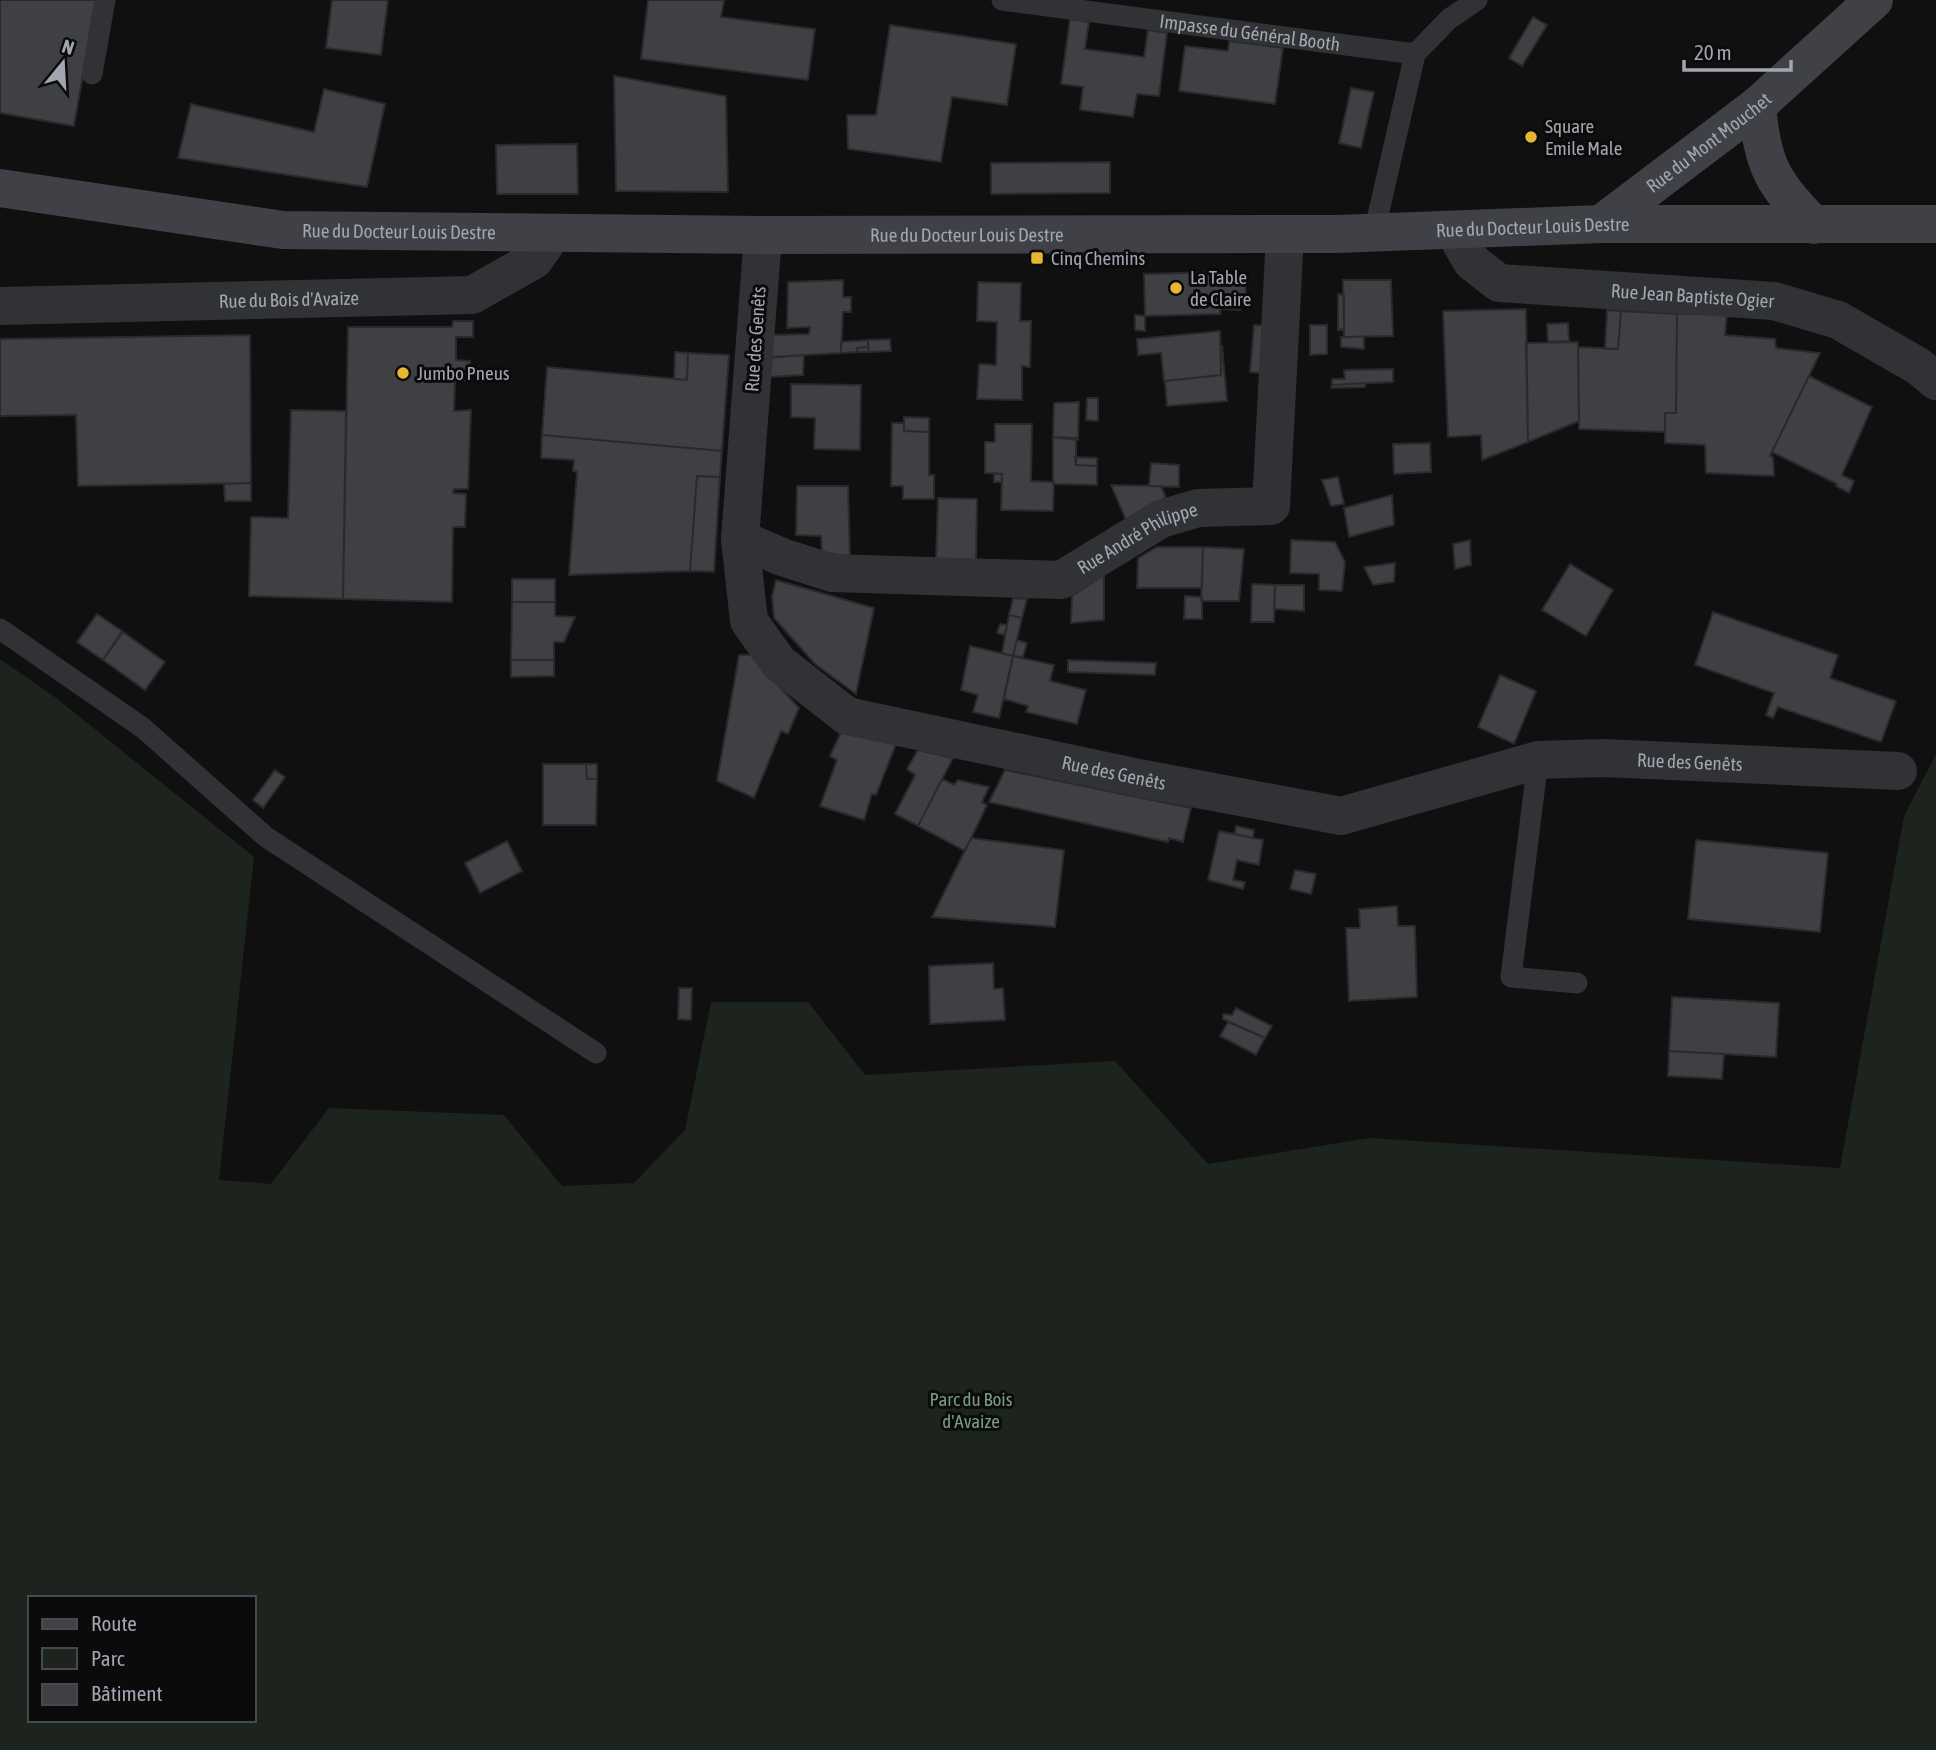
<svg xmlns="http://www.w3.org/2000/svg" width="1936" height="1750" viewBox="0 0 1936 1750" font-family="'Asap Condensed',sans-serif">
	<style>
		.green { fill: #1d241e; fill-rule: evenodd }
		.building { fill: #3f4044; stroke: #2a2a2d; stroke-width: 2 }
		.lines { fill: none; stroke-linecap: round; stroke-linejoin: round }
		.lane { stroke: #313236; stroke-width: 21 }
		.street { stroke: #313236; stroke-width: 38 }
		.secondary { stroke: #3f4146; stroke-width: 38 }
		.poi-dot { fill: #e7b732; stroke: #0b0b0c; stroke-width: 2.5 }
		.labels { text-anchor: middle; stroke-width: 6; stroke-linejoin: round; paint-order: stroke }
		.street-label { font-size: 19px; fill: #a2a6b1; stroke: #0b0b0c }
		.poi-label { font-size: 19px; fill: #a2a6b1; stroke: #0b0b0c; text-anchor: start }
		.park-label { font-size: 19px; fill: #799c7e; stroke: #0b0b0c }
	</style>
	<rect width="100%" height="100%" fill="#101011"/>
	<!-- green -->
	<path class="green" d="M 0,659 L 55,697 L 254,857 L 219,1180 L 271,1184 L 329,1108 L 504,1115 L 562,1186 L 634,1183 L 685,1130 L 711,1002 L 808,1002 L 865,1075 L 1115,1061 L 1208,1164 L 1370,1138 L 1840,1168 L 1904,816 L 1936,754 L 1936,1750 L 0,1750 ZM 30,1598 L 254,1598 L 254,1720 L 30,1720 Z"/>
	<!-- building -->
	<path class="building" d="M 0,0 L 96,0 L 74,126 L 0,113 Z
		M 332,0 L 388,0 L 381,55 L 326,48 Z
		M 648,0 L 724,0 L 721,17 L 815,29 L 808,80 L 641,59 Z
		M 1533,17 L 1547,25 L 1522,66 L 1509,58 Z
		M 1070,19 L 1089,22 L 1085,49 L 1144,57 L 1148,30 L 1167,33 L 1159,96 L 1137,94 L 1133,117 L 1080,110 L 1083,87 L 1061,84 Z
		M 890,25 L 1016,44 L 1007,105 L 952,97 L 941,162 L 848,149 L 847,115 L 876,115 Z
		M 1229,41 L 1283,48 L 1275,104 L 1179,91 L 1185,46 L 1228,51 Z
		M 614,76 L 726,96 L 728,192 L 616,191 Z
		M 1351,88 L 1374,92 L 1361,148 L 1339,143 Z
		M 324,89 L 385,104 L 367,187 L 178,158 L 191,104 L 314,132 Z
		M 577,144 L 578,194 L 497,194 L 496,145 Z
		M 1110,162 L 1110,193 L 991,194 L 991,163 Z
		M 1215,272 L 1245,275 L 1246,297 L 1240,310 L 1220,309 L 1220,314 L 1145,316 L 1144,274 Z
		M 843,280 L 843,297 L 851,297 L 851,312 L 843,312 L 841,353 L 770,357 L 772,335 L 809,334 L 810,327 L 787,328 L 788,282 Z
		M 1343,280 L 1391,280 L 1393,336 L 1344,337 Z
		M 978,282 L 1021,283 L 1020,321 L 1031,321 L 1030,367 L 1022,366 L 1022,400 L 977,399 L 979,364 L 996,365 L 997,322 L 977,321 Z
		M 1338,294 L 1344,295 L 1344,329 L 1338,330 Z
		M 1526,309 L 1528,442 L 1482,460 L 1481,435 L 1448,437 L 1443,311 Z
		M 1607,310 L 1621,311 L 1618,349 L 1605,349 Z
		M 1621,311 L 1677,314 L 1676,413 L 1665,413 L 1665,432 L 1579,429 L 1578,347 L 1618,349 Z
		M 1677,314 L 1727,314 L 1725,335 L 1775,339 L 1776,348 L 1820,353 L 1770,456 L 1773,457 L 1774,476 L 1706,473 L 1705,445 L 1665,443 L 1665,413 L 1676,413 Z
		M 1135,315 L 1145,316 L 1145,331 L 1135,330 Z
		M 453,321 L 473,321 L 473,337 L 456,337 L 456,360 L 470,361 L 469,381 L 455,381 L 454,411 L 471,410 L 468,489 L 454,489 L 453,493 L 466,494 L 465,527 L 453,527 L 452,602 L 343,599 L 348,327 L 452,327 Z
		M 1568,323 L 1569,341 L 1548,342 L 1547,324 Z
		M 1254,325 L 1265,326 L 1262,373 L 1250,372 Z
		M 1310,325 L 1327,325 L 1327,354 L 1310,355 Z
		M 1220,331 L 1221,375 L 1164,381 L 1161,353 L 1138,355 L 1137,339 Z
		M 250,335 L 251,483 L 78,486 L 76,415 L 0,416 L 0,339 Z
		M 1341,337 L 1364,337 L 1364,349 L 1341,347 Z
		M 890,339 L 891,351 L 869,352 L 868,340 Z
		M 868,340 L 868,347 L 857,348 L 857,352 L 841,353 L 841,342 Z
		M 1578,342 L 1579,421 L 1528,442 L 1526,343 Z
		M 1222,345 L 1227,401 L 1167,406 L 1165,381 L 1221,375 Z
		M 868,347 L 869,352 L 857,352 L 857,348 Z
		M 675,352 L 688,353 L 687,380 L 674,379 Z
		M 688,353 L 729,355 L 722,451 L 542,435 L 547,367 L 687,380 Z
		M 804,355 L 803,375 L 768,377 L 769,358 Z
		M 1393,369 L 1393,382 L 1332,385 L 1332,379 L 1345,379 L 1344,370 Z
		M 1809,376 L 1872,407 L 1842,475 L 1854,481 L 1849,493 L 1836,486 L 1837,484 L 1772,452 Z
		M 1365,383 L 1365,387 L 1331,388 L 1332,385 Z
		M 791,384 L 861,385 L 860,450 L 814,449 L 815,418 L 791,417 Z
		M 1087,398 L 1098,398 L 1098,421 L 1086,420 Z
		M 1079,402 L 1078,440 L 1053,437 L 1054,403 Z
		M 291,410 L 346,411 L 343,599 L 249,596 L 251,517 L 288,518 Z
		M 904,417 L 929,418 L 929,432 L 904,431 Z
		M 892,423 L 904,423 L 904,431 L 929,432 L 929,475 L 934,475 L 934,499 L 903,499 L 903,486 L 891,486 Z
		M 995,424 L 1032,424 L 1031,481 L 1054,482 L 1053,511 L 1001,510 L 1002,474 L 985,473 L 985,442 L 995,442 Z
		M 542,435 L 722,451 L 720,477 L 697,476 L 690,571 L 569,575 L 577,472 L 573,471 L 574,460 L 541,458 Z
		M 1053,437 L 1076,438 L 1076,465 L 1097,466 L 1097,485 L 1053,484 Z
		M 1430,443 L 1431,472 L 1394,474 L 1393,444 Z
		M 1075,457 L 1097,458 L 1097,466 L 1076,465 Z
		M 1151,463 L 1179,465 L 1179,487 L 1149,486 Z
		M 994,473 L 1002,474 L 1002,482 L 994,482 Z
		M 697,476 L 720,477 L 714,572 L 690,571 Z
		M 1338,477 L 1344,504 L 1331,506 L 1322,480 Z
		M 251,483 L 251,501 L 225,501 L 224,484 Z
		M 1111,485 L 1161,486 L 1166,498 L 1126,520 Z
		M 797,486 L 848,486 L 850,557 L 822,552 L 821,536 L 796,535 Z
		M 1392,495 L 1394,525 L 1349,537 L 1344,508 Z
		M 938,498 L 977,499 L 976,563 L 936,562 Z
		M 1291,540 L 1335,542 L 1345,562 L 1342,591 L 1319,590 L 1319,574 L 1290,573 Z
		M 1470,540 L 1471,565 L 1455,569 L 1453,544 Z
		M 1157,547 L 1203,547 L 1202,588 L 1137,588 L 1138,558 Z
		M 1203,547 L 1244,549 L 1239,601 L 1201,601 Z
		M 1395,563 L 1394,582 L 1373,585 L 1364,567 Z
		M 1570,564 L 1613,590 L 1586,636 L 1542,610 Z
		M 1104,575 L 1104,620 L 1071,623 L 1072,596 Z
		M 512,579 L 555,579 L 555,602 L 512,602 Z
		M 776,580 L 874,608 L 856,694 L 815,664 L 774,618 L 772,596 Z
		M 1252,584 L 1275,585 L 1274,622 L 1251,622 Z
		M 1275,585 L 1304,585 L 1304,611 L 1274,609 Z
		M 1185,596 L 1202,597 L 1202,619 L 1184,619 Z
		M 1013,598 L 1027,599 L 1022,618 L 1009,615 Z
		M 512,602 L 555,602 L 555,616 L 575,617 L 564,642 L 554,642 L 554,660 L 511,660 Z
		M 1713,612 L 1838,655 L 1830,678 L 1896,701 L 1881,742 L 1778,707 L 1773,718 L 1766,715 L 1774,693 L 1695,665 Z
		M 97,614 L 122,631 L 103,660 L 77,642 Z
		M 1009,615 L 1022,618 L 1013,656 L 1002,653 Z
		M 1000,624 L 1007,625 L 1004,635 L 997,633 Z
		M 123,632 L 165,662 L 145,690 L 103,660 Z
		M 1017,640 L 1027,643 L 1023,657 L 1013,656 Z
		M 970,646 L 1013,656 L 999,718 L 973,712 L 978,695 L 961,690 Z
		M 739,655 L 751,655 L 799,708 L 788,734 L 781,731 L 754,798 L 717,781 Z
		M 1013,656 L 1054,665 L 1050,681 L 1086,690 L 1077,724 L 1026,712 L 1028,706 L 1004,699 Z
		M 511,660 L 554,660 L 554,676 L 511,677 Z
		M 1068,660 L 1156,663 L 1155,675 L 1068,672 Z
		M 1500,675 L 1536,691 L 1514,744 L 1478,727 Z
		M 841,732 L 896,744 L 876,795 L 872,794 L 864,820 L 820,806 L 837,760 L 830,756 Z
		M 918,750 L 953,758 L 918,826 L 895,814 L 915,775 L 907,769 Z
		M 543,764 L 586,764 L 587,779 L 597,779 L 596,825 L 543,825 Z
		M 586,764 L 597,764 L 597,779 L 587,779 Z
		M 275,770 L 285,777 L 263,808 L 253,800 Z
		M 1005,770 L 1191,808 L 1183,842 L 1169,838 L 1168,842 L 989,802 Z
		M 942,779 L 954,785 L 958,780 L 989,787 L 982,802 L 987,805 L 965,851 L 918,826 Z
		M 1236,826 L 1254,830 L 1253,838 L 1235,834 Z
		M 1219,831 L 1263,840 L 1259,865 L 1237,860 L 1233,880 L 1245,882 L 1243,889 L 1208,880 Z
		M 971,838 L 1064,850 L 1055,927 L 932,917 Z
		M 1696,840 L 1828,853 L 1820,932 L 1688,919 Z
		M 507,841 L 522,871 L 480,893 L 465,863 Z
		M 1295,870 L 1316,874 L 1311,894 L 1290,889 Z
		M 1397,906 L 1398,926 L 1415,926 L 1417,997 L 1349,1001 L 1346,928 L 1360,928 L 1359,909 Z
		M 993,963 L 994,989 L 1003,988 L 1005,1020 L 930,1024 L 929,966 Z
		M 679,988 L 692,988 L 691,1020 L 678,1019 Z
		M 1672,997 L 1779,1003 L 1776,1057 L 1669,1051 Z
		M 1236,1008 L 1272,1026 L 1265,1038 L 1223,1019 L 1223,1014 L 1232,1015 Z
		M 1228,1022 L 1265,1038 L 1256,1055 L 1220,1036 Z
		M 1669,1051 L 1724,1054 L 1722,1079 L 1668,1076 Z"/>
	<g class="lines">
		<!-- lane -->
		<g class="lane">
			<path id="s1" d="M 1002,0 L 1415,54"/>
			<path d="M 1415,54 L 1449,19 L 1477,0"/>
			<path d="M 92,74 L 105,0"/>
			<path d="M 1374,233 L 1415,54"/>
			<path d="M 0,629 L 143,728 L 266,837 L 596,1053"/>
			<path d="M 1538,760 L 1511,977 L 1577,983"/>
		</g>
		<!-- street -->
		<g class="street">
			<path id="s2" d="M 1454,231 L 1472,262 L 1499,283 L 1774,301 L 1838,320 L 1918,366 L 1936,381"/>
			<path id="s3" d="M 763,235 L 740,539 L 749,621 L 779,663 L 847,716 L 1139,778 L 1341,816 L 1538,760 L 1603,758 L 1898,771"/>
			<path id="s4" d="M 0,306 L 472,295 L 534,260 L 553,233"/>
			<path id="s5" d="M 740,539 L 782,557 L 832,573 L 1061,580 L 1161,519 L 1198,508 L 1271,506 L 1285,234"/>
		</g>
		<!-- secondary -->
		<g class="secondary">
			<path d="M 1757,106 C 1762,165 1773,184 1814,225"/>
			<path id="s6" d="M 0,188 L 283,230 L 763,235 L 1337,234 L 1601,224 L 1936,224"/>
			<path id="s7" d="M 1601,224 L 1757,106 L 1874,0"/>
		</g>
	</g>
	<!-- markers -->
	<g class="poi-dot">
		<circle cx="1531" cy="137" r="7"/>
		<rect x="1030" y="251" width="14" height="14" rx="3.5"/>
		<circle cx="1176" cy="288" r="7"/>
		<circle cx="403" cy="373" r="7"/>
	</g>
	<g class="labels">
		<!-- street labels -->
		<g class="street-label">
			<text dy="7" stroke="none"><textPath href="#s1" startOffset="250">Impasse du Général Booth</textPath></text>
			<text dy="7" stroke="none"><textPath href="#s7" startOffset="135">Rue du Mont Mouchet</textPath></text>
			<text dy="7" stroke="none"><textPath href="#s6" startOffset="1536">Rue du Docteur Louis Destre</textPath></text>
			<text dy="7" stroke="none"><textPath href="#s6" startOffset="402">Rue du Docteur Louis Destre</textPath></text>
			<text dy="7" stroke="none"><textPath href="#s6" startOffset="970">Rue du Docteur Louis Destre</textPath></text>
			<text dy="7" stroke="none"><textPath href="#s2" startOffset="264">Rue Jean Baptiste Ogier</textPath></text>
			<text dy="7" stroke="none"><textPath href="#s4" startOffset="289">Rue du Bois d'Avaize</textPath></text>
			<text transform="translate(755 339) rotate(-86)" y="7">Rue des Genêts</text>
			<text dy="7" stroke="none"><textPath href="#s5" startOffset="415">Rue André Philippe</textPath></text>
			<text dy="7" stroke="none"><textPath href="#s3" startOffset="1386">Rue des Genêts</textPath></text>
			<text dy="7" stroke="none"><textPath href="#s3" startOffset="798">Rue des Genêts</textPath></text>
		</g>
		<!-- poi labels -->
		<g class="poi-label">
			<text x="1545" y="133">Square<tspan x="1545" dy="22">Emile Male</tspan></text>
			<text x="1051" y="265">Cinq Chemins</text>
			<text x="1190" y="284">La Table<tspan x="1190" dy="22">de Claire</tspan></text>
			<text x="417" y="380">Jumbo Pneus</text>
		</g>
		<!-- park labels -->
		<g class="park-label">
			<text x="971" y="1406">Parc du Bois<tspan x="971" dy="22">d'Avaize</tspan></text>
		</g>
	</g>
	<!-- legend -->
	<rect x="28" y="1596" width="228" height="126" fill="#0b0b0c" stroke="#47494e" stroke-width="2"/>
	<rect x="42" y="1619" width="35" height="10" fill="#3f4146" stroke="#47494e" stroke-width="2"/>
	<text x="91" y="1631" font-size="21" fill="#a2a6b1">Route</text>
	<rect x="42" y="1648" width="35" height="21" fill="#1d241e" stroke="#47494e" stroke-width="2"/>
	<text x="91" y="1666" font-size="21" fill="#a2a6b1">Parc</text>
	<rect x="42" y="1684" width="35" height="21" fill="#3f4044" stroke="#47494e" stroke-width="2"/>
	<text x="91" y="1701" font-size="21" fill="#a2a6b1">Bâtiment</text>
	<!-- north arrow -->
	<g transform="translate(63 63) rotate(18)" stroke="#0b0b0c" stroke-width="5" paint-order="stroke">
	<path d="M0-5L12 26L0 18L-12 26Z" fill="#a2a6b1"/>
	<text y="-10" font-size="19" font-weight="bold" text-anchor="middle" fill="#a2a6b1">N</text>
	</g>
	<!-- scale -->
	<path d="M1684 60v10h107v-10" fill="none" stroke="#a2a6b1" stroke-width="3.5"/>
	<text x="1694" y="60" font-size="21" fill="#a2a6b1" stroke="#0b0b0c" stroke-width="5" paint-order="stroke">20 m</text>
</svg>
